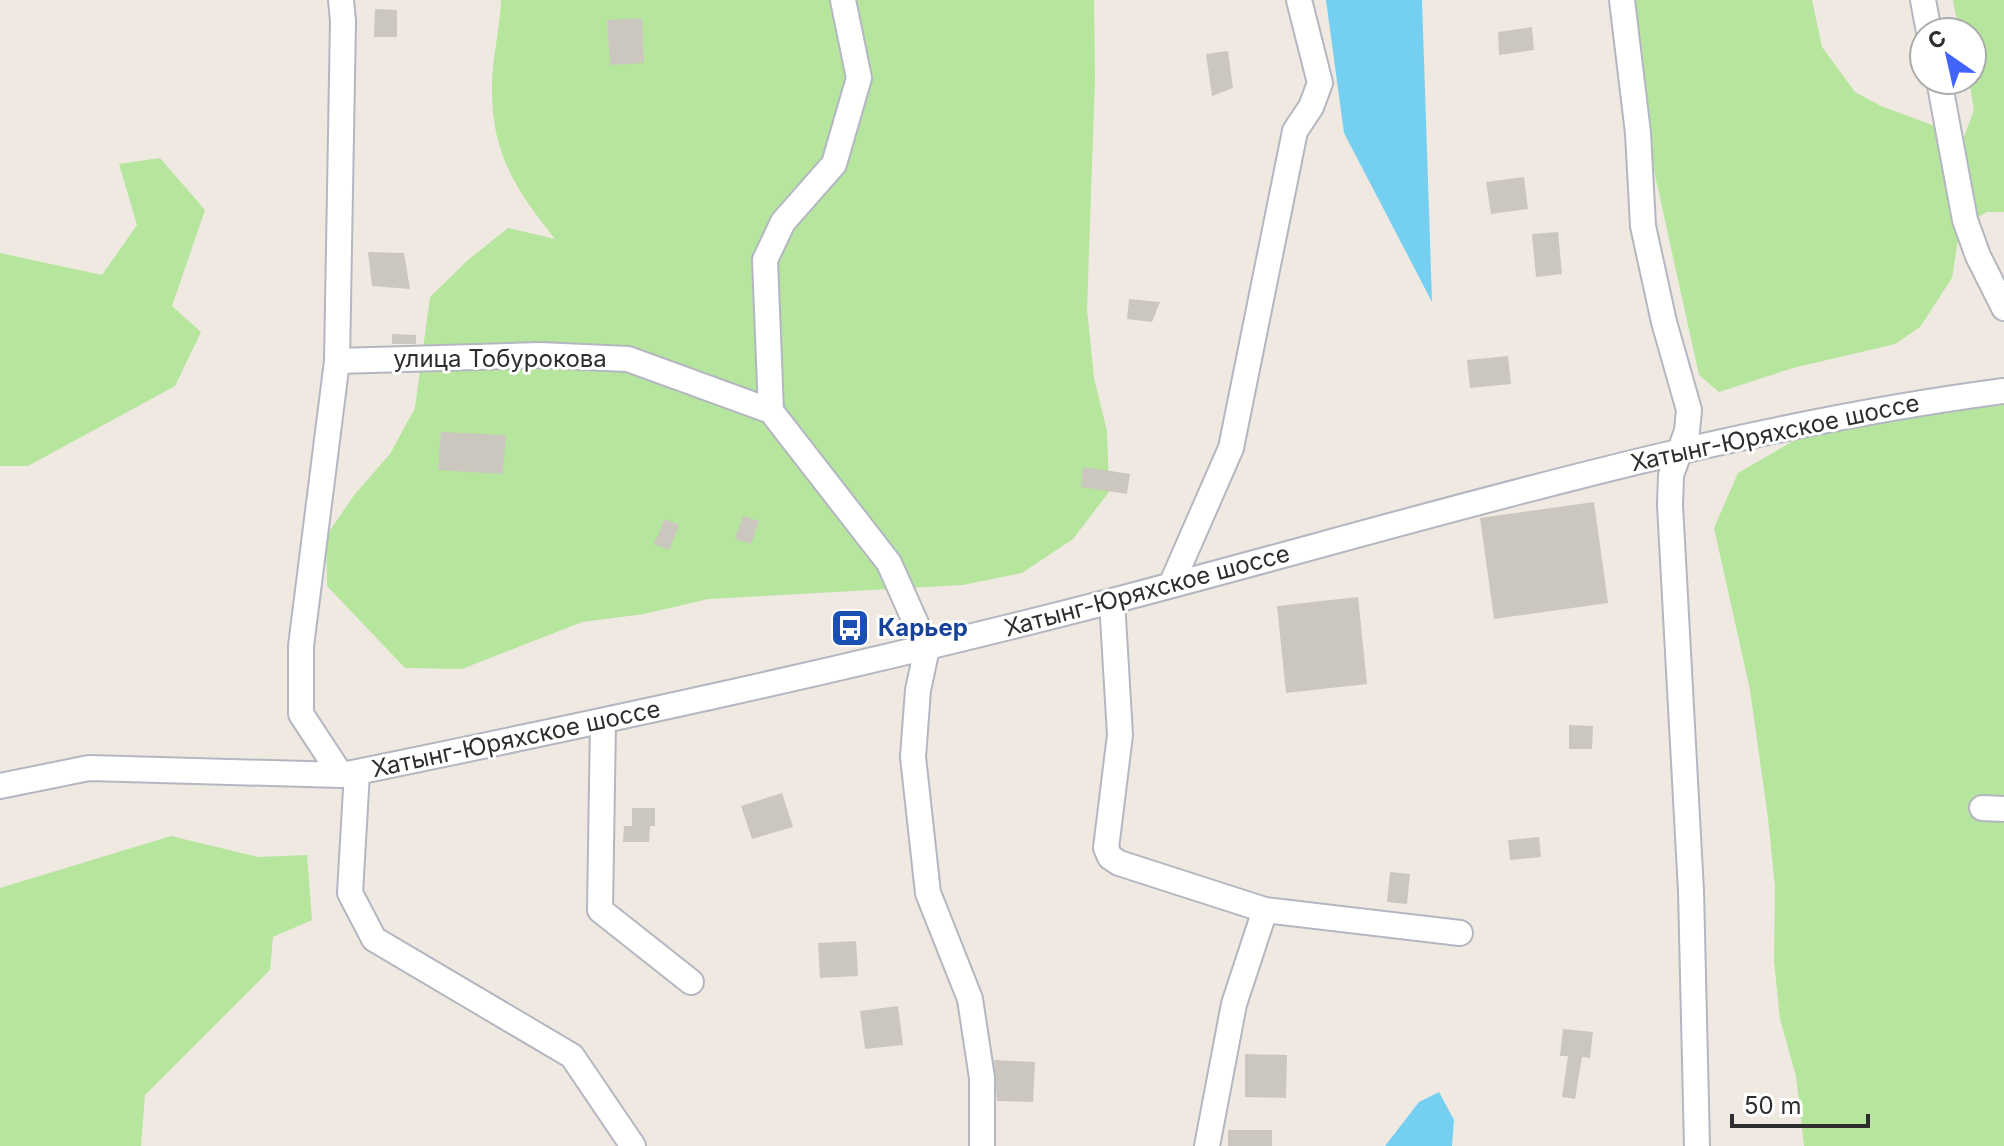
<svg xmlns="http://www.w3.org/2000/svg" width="2004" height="1146" viewBox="0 0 2004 1146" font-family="Inter,sans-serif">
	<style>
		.green { fill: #b6e59e }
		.water { fill: #75cff0 }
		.building { fill: #cbc7bf }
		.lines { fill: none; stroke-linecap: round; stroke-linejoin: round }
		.minor-casing { stroke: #b4b7c1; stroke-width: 28 }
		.minor { stroke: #fff; stroke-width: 24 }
		.labels { text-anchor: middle; stroke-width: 6; stroke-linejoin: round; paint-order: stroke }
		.street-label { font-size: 24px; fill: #2e2e2e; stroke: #fff }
		.transit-label { font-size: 24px; font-weight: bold; fill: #164399; stroke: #fff; text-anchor: start }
	</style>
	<rect width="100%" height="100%" fill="#efe9e1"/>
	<!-- green -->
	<path class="green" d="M 501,0 L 1094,0 L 1095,79 L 1087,309 L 1094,378 L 1107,431 L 1109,492 L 1073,539 L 1022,573 L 963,585 L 708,599 L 644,614 L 582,622 L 462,669 L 405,668 L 327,586 L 326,536 L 355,494 L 390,454 L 415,408 L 430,297 L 468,260 L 508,228 L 555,239 C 516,190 491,153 492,87 C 492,58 500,29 501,0 Z
		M 1633,0 L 1812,0 L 1822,47 L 1855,92 L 1881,106 L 1964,137 L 1974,110 L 1969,80 L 1972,80 L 1972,32 L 1959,32 L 1953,0 L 2004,0 L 2004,212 L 1987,212 L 1960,227 L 1952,278 L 1920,327 L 1895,344 L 1793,368 L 1719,392 L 1699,375 L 1651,157 Z
		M 160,158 L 205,210 L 172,306 L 201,332 L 175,386 L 28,466 L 0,466 L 0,253 L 102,275 L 137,225 L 119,164 Z
		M 2004,405 L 2004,1146 L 1804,1146 L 1796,1076 L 1780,1019 L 1774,961 L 1775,887 L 1768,818 L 1750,690 L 1714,528 L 1738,473 L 1795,440 L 1856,421 Z
		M 171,836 L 258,857 L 307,855 L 312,920 L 273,937 L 270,970 L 145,1095 L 141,1146 L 0,1146 L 0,888 Z"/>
	<!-- water -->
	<path class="water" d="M 1326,0 L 1422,0 L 1432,302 L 1344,133 Z
		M 1439,1092 L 1454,1120 L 1452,1146 L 1385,1146 L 1419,1102 Z"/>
	<!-- building -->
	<path class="building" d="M 375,9 L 397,10 L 397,37 L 374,37 Z
		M 642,18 L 644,63 L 610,65 L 607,20 Z
		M 1532,27 L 1534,50 L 1499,55 L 1498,32 Z
		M 1228,51 L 1233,88 L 1212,96 L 1206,54 Z
		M 1524,177 L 1528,209 L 1491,214 L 1486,182 Z
		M 1558,232 L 1562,274 L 1536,277 L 1532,234 Z
		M 368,252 L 404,253 L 410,289 L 372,286 Z
		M 1129,299 L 1160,302 L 1152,322 L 1127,319 Z
		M 392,334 L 416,335 L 416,344 L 392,344 Z
		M 1508,356 L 1511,384 L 1470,388 L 1467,360 Z
		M 441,432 L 506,435 L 503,474 L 438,470 Z
		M 1083,467 L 1130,474 L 1127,494 L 1081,487 Z
		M 1594,502 L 1608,603 L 1494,619 L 1480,518 Z
		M 743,516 L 759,521 L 751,544 L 735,539 Z
		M 665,519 L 679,525 L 669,550 L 654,544 Z
		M 1358,597 L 1367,684 L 1286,693 L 1277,606 Z
		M 1569,725 L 1593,726 L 1592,749 L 1569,749 Z
		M 782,793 L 793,827 L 752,839 L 741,806 Z
		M 632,808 L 655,808 L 655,826 L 650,826 L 649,842 L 623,842 L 624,826 L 632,826 Z
		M 1539,837 L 1541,857 L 1510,860 L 1508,840 Z
		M 1390,872 L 1410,874 L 1407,904 L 1387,902 Z
		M 856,941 L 858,976 L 820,978 L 818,943 Z
		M 898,1006 L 903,1045 L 865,1049 L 860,1011 Z
		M 1563,1029 L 1593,1032 L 1590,1058 L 1582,1057 L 1575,1099 L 1562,1097 L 1568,1056 L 1560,1056 Z
		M 1245,1054 L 1287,1055 L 1286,1098 L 1245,1097 Z
		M 994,1060 L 1035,1062 L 1033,1102 L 997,1101 Z
		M 1228,1130 L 1272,1130 L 1272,1146 L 1228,1146 Z"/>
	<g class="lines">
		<!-- minor casing -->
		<g class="minor-casing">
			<path id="minor" d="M 1622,0 L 1638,133 L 1643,226 L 1664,322 L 1689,410 L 1687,431 L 1671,475 L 1670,505 L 1691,891 L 1697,1146
				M 1923,0 L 1929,32
				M 1939,80 L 1965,220 L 1978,256 L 2004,308
				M 337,361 L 540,355 L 628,359 L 771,411 L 889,563 L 927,648 L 918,690 L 913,757 L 928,893 L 970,999 L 982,1078 L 982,1146
				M 771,411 L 765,260 L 783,222 L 834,164 L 859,78 L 843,0
				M 1171,585 L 1231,448 L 1295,131 L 1311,107 L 1320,83 L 1299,0
				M 1112,601 L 1120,735 L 1106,848 L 1110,857 L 1119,863 L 1265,910 L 1460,933
				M 603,721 L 600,910 L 691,982
				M 357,772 L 350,893 L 374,939 L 572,1056 L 633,1146
				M 341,775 L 301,714 L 301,646 L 337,361 L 343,21 L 341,0
				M 0,786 L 89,768 L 341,775 L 357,772 C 610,720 862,666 1112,601 C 1408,524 1700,431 2004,391
				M 1982,808 L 2004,809
				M 1207,1146 L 1234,1004 L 1265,910"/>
		</g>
		<!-- minor -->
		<use href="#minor" class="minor"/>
	</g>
	<!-- icons -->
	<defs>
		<g id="bus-square" transform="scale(2)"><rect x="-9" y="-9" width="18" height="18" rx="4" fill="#1a4fb4" stroke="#fff"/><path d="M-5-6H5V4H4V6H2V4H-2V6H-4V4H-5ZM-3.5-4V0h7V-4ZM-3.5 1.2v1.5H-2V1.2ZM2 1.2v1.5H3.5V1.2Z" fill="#fff"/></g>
	</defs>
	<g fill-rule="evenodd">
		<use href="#bus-square" x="850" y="628"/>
	</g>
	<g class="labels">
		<!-- street labels -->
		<g class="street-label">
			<text x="500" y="367">улица Тобурокова</text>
			<text transform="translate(1775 433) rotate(-12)" y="8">Хатынг-Юряхское шоссе</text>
			<text transform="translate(1147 591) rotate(-15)" y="8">Хатынг-Юряхское шоссе</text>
			<text transform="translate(516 739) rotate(-12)" y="8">Хатынг-Юряхское шоссе</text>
		</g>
		<!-- transit labels -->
		<g class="transit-label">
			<text x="878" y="636">Карьер</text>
		</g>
	</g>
	<!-- north arrow -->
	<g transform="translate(1948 56) rotate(326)"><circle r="38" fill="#ffffff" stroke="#ababab" stroke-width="2"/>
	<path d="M0-6L14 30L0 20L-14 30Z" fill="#4264fb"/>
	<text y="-12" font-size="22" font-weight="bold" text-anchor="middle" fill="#2e2e2e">С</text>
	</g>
	<!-- scale -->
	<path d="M1732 1114v12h136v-12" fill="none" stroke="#2e2e2e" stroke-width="4"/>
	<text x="1744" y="1114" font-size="24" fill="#2e2e2e" stroke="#ffffff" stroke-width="6" paint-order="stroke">50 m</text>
</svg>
